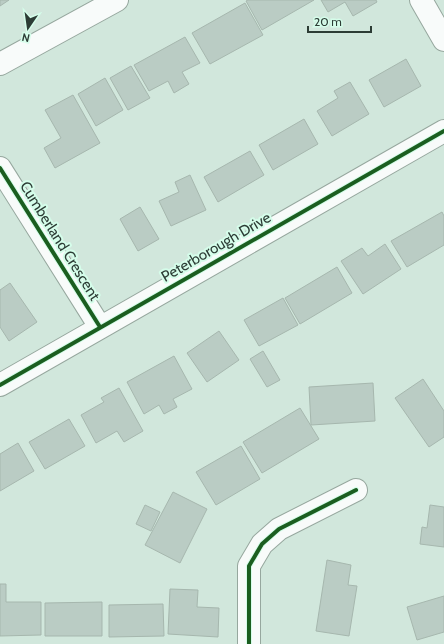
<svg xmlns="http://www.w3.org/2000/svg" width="444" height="644" viewBox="0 0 444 644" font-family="Cabin,sans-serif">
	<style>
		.building { fill: #baccc4; stroke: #a6b7ae }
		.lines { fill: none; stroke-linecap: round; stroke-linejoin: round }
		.street-casing { stroke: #96a79e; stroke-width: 24 }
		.street { stroke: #f8fbfa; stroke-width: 22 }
		.cycleway-casing { stroke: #d5fdea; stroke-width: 6 }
		.cycleway { stroke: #1b5e20; stroke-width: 4 }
		.labels { text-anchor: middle; stroke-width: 4; stroke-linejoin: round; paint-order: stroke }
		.street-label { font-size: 15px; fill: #2c3c35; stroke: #d5fdea }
	</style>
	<rect width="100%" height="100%" fill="#d1e7dc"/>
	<!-- building -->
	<path class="building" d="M 0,0 L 9,0 L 0,6 Z
		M 248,0 L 314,0 L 262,30 L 246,1 Z
		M 321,0 L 376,0 L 377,2 L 353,16 L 345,2 L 328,12 Z
		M 245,3 L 263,35 L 210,64 L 192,33 Z
		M 185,37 L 200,63 L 182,72 L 189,84 L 174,93 L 168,81 L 149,91 L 134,65 Z
		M 406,59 L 421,86 L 384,107 L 369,80 Z
		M 131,66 L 150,98 L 128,110 L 110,78 Z
		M 105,78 L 123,110 L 96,126 L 78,94 Z
		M 350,82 L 369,114 L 332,136 L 317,111 L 338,98 L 334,91 Z
		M 73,95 L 100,143 L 55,168 L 44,148 L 61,138 L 45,110 Z
		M 304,119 L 318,144 L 273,170 L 259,145 Z
		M 250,151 L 264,175 L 218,202 L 204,177 Z
		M 190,175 L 206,210 L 171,226 L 159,201 L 179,192 L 175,182 Z
		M 140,207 L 159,239 L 138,251 L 120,219 Z
		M 442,212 L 444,216 L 444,245 L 407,267 L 391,241 Z
		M 385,244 L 401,269 L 363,294 L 341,261 L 362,248 L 368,256 Z
		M 337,267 L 352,293 L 300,324 L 285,298 Z
		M 10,283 L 37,322 L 9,341 L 0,327 L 0,290 Z
		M 283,298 L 298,325 L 259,346 L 244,320 Z
		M 219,331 L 239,360 L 207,382 L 187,353 Z
		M 263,351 L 280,380 L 267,387 L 250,359 Z
		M 174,356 L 192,389 L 173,399 L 177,407 L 164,414 L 159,405 L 144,414 L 127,382 Z
		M 423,379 L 444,411 L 444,437 L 429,447 L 395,398 Z
		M 373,383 L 375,421 L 311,425 L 309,387 Z
		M 119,388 L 143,431 L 124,442 L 117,431 L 96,443 L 81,415 L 104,402 L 101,398 Z
		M 300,408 L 319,439 L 262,473 L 243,442 Z
		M 69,419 L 85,446 L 45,469 L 29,442 Z
		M 18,443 L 34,471 L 0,491 L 0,454 Z
		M 241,446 L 260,479 L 216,505 L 196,472 Z
		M 173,492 L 207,509 L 180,563 L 145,545 Z
		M 145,505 L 160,512 L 151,531 L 136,524 Z
		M 430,505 L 444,507 L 444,547 L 420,544 L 422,527 L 427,528 Z
		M 327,560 L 351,565 L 348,585 L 357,586 L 349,636 L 316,631 Z
		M 0,584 L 6,584 L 6,602 L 41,602 L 41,635 L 0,636 Z
		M 170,589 L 198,590 L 197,607 L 219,608 L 218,637 L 168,634 Z
		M 444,596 L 444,632 L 417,640 L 407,607 Z
		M 102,602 L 102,636 L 45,636 L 45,603 Z
		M 163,604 L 164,636 L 109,637 L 109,605 Z"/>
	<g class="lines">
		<!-- street casing -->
		<g class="street-casing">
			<path id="street" d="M 421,0 L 444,40
				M 0,64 L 117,0
				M 0,168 L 100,327
				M 0,385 L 444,131
				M 249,644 L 249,566 L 262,544 L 279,529 L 356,490"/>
		</g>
		<!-- street -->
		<use href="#street" class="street"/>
		<!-- cycleway casing -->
		<g class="cycleway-casing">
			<path id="cycleway" d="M 0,168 L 100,327
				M 0,385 L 444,131
				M 249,644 L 249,566 L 262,544 L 279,529 L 356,490"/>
		</g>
		<!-- cycleway -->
		<use href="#cycleway" class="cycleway"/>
	</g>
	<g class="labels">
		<!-- street labels -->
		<g class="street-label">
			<text transform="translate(60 241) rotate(58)" y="5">Cumberland Crescent</text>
			<text transform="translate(216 247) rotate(-30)" y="5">Peterborough Drive</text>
		</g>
	</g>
	<!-- north arrow -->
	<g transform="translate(28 28) rotate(193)" stroke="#d5fdea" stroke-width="3" paint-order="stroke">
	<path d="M0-3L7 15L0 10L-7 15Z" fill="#2c3c35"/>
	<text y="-6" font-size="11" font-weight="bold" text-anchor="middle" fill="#2c3c35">N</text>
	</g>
	<!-- scale -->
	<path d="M308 26v6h63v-6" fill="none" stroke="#2c3c35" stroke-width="2"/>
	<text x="314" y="26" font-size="12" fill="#2c3c35" stroke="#d5fdea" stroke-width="3" paint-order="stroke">20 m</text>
</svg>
